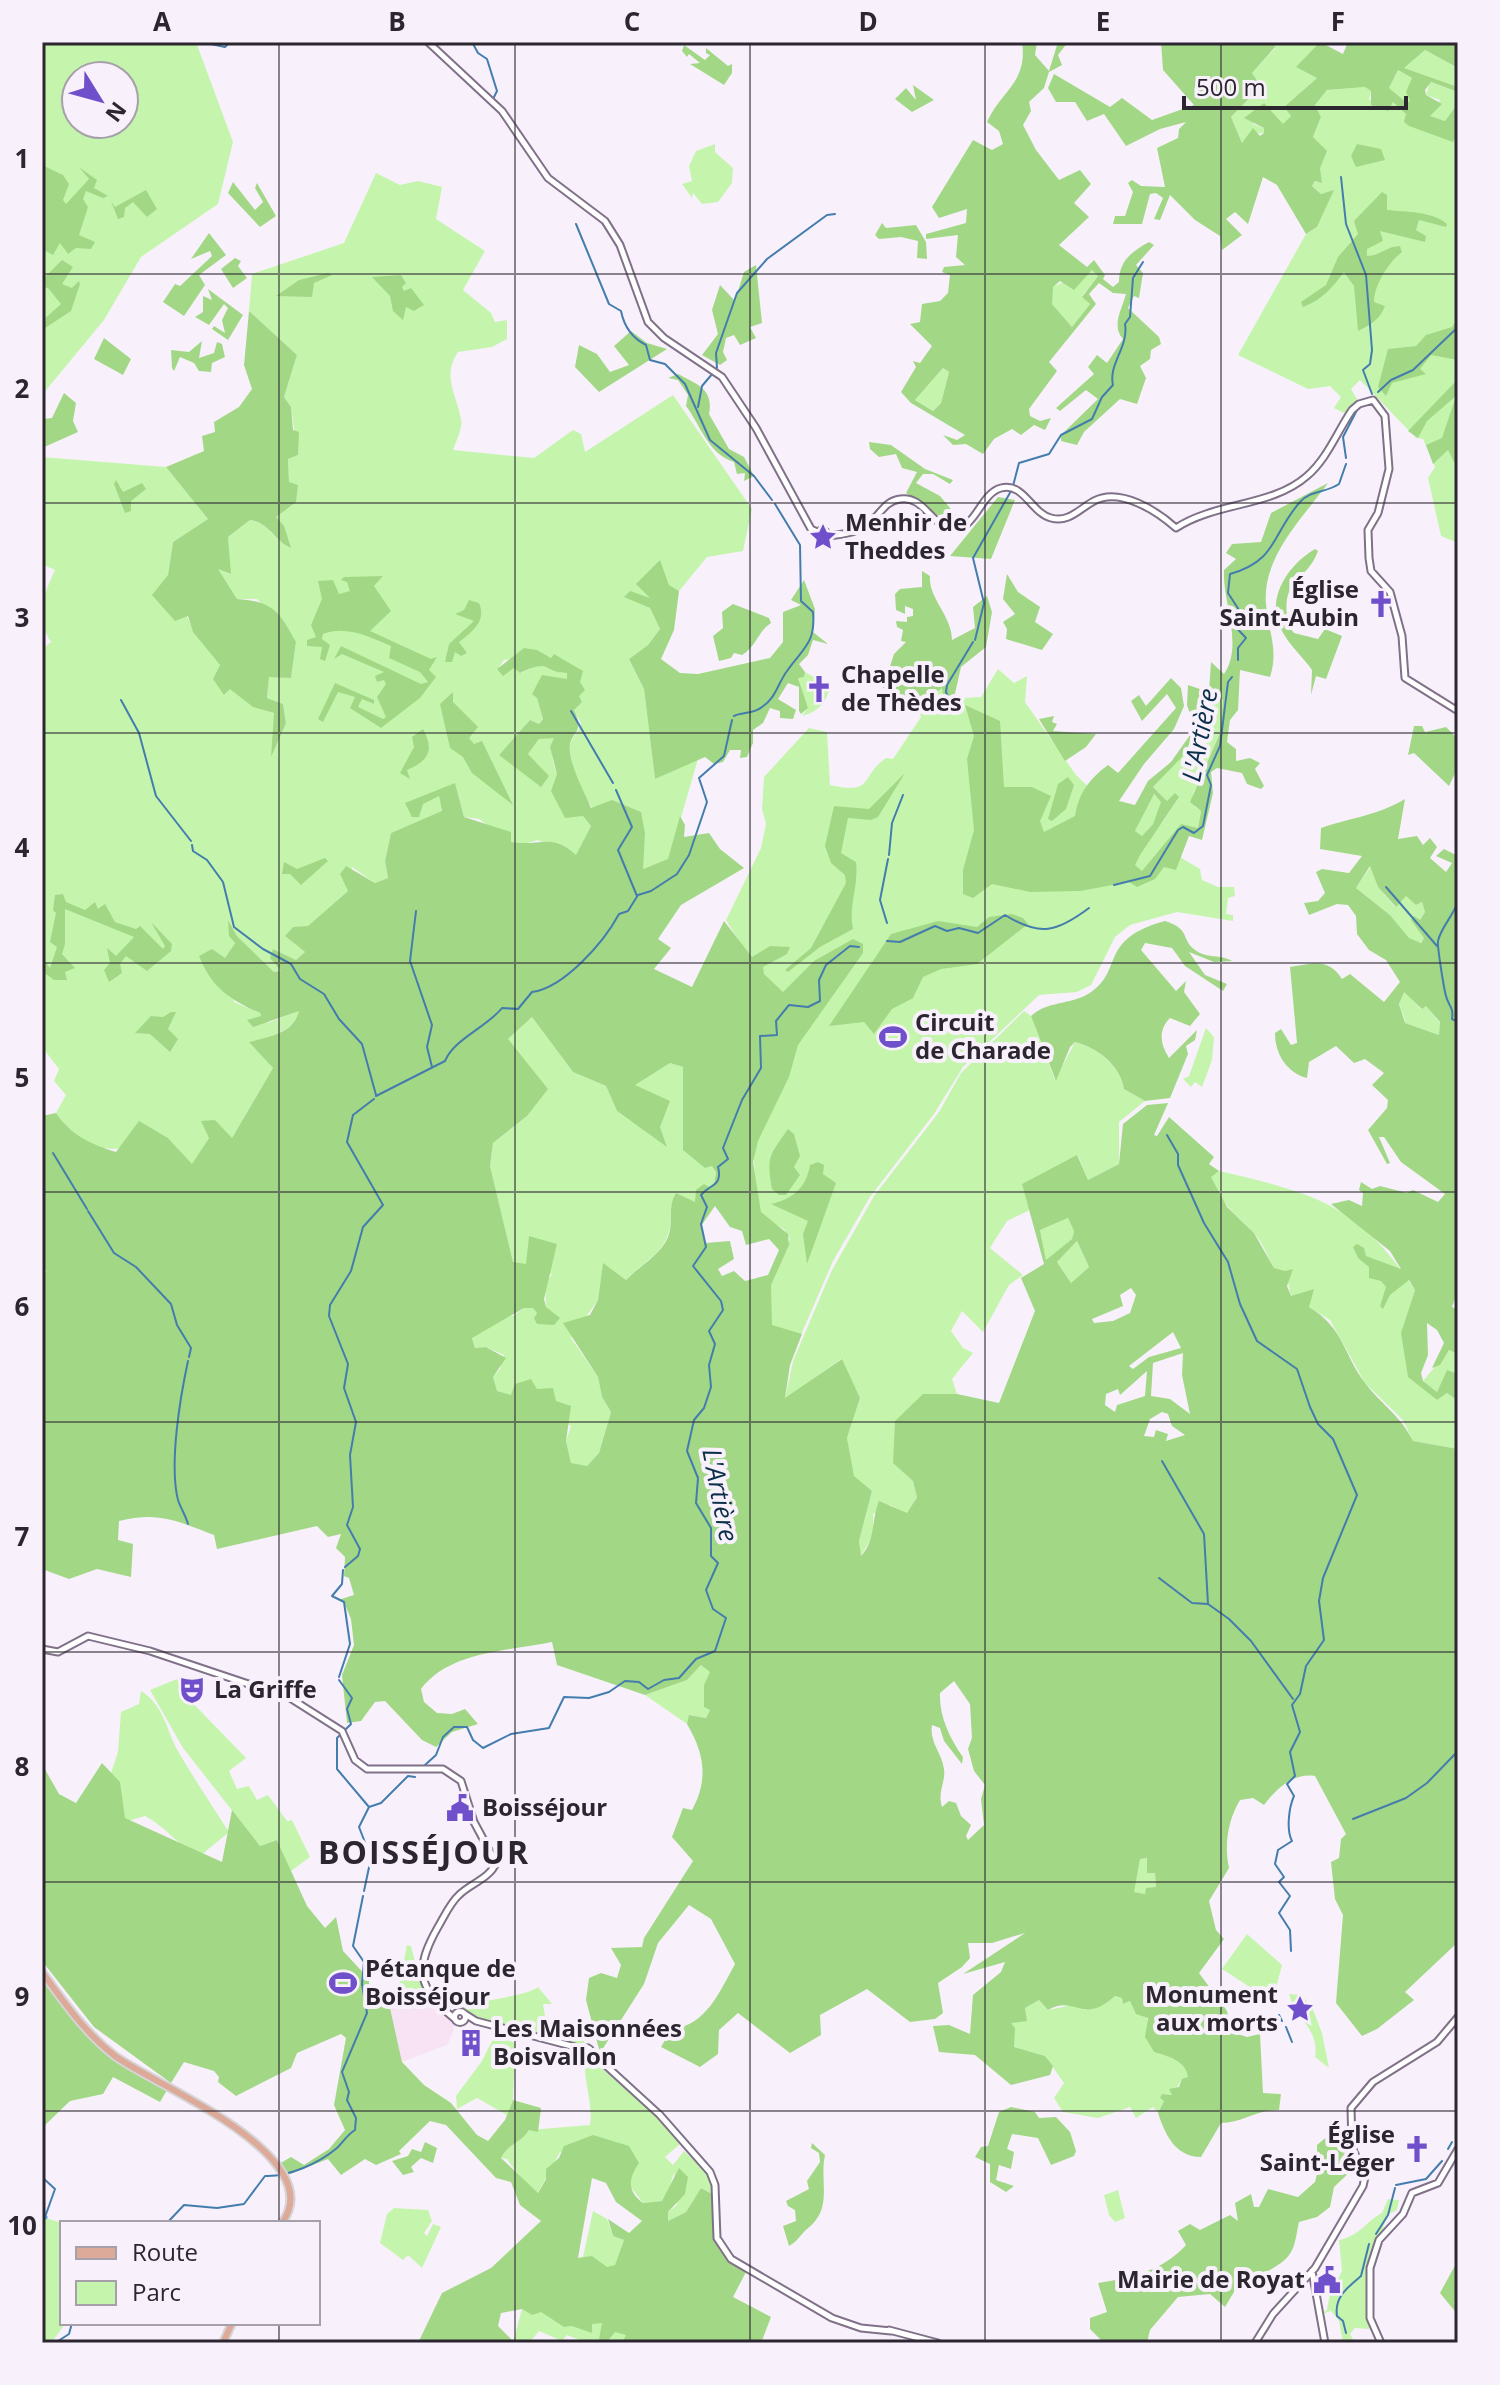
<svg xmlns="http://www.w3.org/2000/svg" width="1500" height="2385" viewBox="0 0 1500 2385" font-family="'Open Sans',sans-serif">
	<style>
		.commercial { fill: #f7e3f3 }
		.green { fill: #c5f5ad; fill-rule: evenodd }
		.forest { fill: #a2d885; fill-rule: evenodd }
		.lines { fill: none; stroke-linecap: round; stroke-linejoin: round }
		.stream { stroke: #447dad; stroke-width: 2 }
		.river { stroke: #4fa2e2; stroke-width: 5 }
		.secondary-casing { stroke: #807189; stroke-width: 9 }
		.primary-casing { stroke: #d5d4d6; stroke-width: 10 }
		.secondary { stroke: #fff; stroke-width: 5 }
		.primary { stroke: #dda998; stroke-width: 6 }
		.grid { fill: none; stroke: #2c2630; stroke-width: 2; stroke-opacity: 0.55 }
		.labels { text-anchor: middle; stroke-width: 8; stroke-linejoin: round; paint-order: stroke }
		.poi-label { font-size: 24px; font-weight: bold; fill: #2c2630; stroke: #f8f1fc; text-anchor: start }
		.water-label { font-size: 26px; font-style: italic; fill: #0c304a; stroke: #f8f1fc }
		.district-label { font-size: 32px; font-weight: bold; letter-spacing: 2px; fill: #2c2630; stroke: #f8f1fc }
		.neatline { fill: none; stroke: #2c2630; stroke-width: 3 }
		.grid-label { font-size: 26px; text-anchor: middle; font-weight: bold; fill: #2c2630 }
	</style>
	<rect width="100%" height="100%" fill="#f8f1fc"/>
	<!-- commercial -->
	<path class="commercial" d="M 428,1994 L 455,2019 L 453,2033 L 447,2045 L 402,2062 L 390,2008 Z"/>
	<!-- green -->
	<path class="green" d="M 42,42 L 196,42 L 233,142 L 218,204 L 141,257 L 104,320 L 42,395 ZM 76,76 L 124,76 L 124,124 L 76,124 Z
		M 1273,42 L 1320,42 L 1297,67 L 1318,77 L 1284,107 L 1291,116 L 1283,125 L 1263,103 L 1253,124 L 1264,128 L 1264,133 L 1251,134 L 1242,143 L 1231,117 L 1261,86 L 1252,73 L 1275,48 Z
		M 1425,50 L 1458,68 L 1458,87 L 1403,68 Z
		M 1398,70 L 1412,78 L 1410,101 L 1406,102 L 1389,88 Z
		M 1430,82 L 1458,92 L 1458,103 L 1445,121 L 1429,117 L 1440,100 L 1426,95 Z
		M 1365,87 L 1371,91 L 1369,100 L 1393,101 L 1406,114 L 1453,142 L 1458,133 L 1458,543 L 1441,536 L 1428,478 L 1435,467 L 1423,439 L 1416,438 L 1360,380 L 1351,389 L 1358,401 L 1346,414 L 1334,408 L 1341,397 L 1330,386 L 1308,389 L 1238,355 L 1306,234 L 1317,227 L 1333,191 L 1321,194 L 1312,186 L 1315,181 L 1322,183 L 1313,137 L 1321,117 L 1315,105 L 1327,90 Z
		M 715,144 L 715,152 L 733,168 L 732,183 L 718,202 L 702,204 L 693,193 L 692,198 L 682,184 L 692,181 L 689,166 L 696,151 Z
		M 376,173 L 400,185 L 418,181 L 442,187 L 436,219 L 485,251 L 463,290 L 491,313 L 495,322 L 507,320 L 507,339 L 492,347 L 458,352 C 442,376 456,394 461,419 C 463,428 456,441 453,450 L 534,458 L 573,430 L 581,434 L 585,452 L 673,395 L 752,509 L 743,551 L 707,557 L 679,591 L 669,585 L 659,560 L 651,598 L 625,596 L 650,608 L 660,629 L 648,645 L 629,659 L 644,689 L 655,779 L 698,759 L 669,859 L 643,869 C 614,835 574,798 570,751 C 568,739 579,734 581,723 L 574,710 L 580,671 L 554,655 L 552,658 L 542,655 L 504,660 L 497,670 L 515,668 L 521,673 L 537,665 L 567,673 L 567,679 L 553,679 L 537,698 L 543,718 L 539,724 L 530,720 L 499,755 L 528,754 L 539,739 L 555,737 C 542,765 574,804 591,826 L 576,856 L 538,840 L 524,844 L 511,842 L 479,819 L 464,817 L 455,784 L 423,804 L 439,795 L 442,812 L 391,833 L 385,861 L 388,878 L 375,883 L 352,867 L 348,891 L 308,927 L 293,927 L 285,936 L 305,952 L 296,960 L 273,949 L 282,971 L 274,972 L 237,936 L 228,920 L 235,943 L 225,958 L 234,1002 L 260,1013 L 268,1023 L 300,1010 C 293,1033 271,1036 250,1042 L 273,1068 L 232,1138 L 209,1138 L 192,1165 L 168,1138 C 120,1151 89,1161 56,1113 L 66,1095 L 54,1081 L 59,1069 L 42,1047 L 42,649 L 51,642 C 35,618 43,595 55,570 L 42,564 L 42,457 L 166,467 L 208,519 L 173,542 L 168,575 L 194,632 L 220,665 L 225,695 L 229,688 C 247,699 253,707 274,713 L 274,732 L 286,723 L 283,704 L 267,698 L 269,676 L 291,678 L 296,642 L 257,599 L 237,599 L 217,568 L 230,574 L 228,537 L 250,520 C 270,523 273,541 290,547 L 275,516 L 297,485 L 289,483 L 288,458 L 298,455 L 291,407 L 284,397 L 297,355 L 249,311 L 252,274 L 344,243 Z
		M 1093,270 L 1098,276 L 1082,296 L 1090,304 L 1072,327 L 1052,304 L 1052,287 Z
		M 943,368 L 949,372 L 941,403 L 933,411 L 915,400 Z
		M 998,669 L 1014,683 L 1027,676 L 1025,702 L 1076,775 L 1135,831 L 1153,794 L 1162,802 L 1153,824 L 1143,835 L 1162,823 L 1179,797 L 1167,801 L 1153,787 C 1178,760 1205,732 1217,696 L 1223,700 L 1220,733 L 1193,794 L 1195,807 L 1201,811 L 1198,828 L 1192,827 L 1163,847 L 1200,869 L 1202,880 L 1218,887 L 1234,887 L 1235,896 L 1228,898 L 1226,914 L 1233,915 L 1233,921 L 1177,912 L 1130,925 L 1115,937 L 1091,985 L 1077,992 L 1039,995 L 963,1067 L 934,1114 L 870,1197 L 833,1261 L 794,1351 L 772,1376 L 769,1283 L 790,1239 L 784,1229 L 759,1215 L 753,1154 L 775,999 L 726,920 L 761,848 L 766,824 L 762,809 L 764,777 L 809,728 L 827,732 L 830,785 C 875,795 859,777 886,758 L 893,759 L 921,717 L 918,707 L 943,687 L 944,699 L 981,697 Z
		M 805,672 L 830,686 C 827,702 818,712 802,716 L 807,709 L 798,677 L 804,677 Z
		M 1371,866 L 1378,887 L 1395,907 L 1406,895 L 1416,905 L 1422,902 L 1425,912 L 1420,920 L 1424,938 L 1420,943 L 1409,939 L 1390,915 L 1356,888 Z
		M 1404,991 L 1421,1009 L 1426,1006 L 1440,1023 L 1439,1035 L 1405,1023 C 1404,1010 1394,1005 1404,991 Z
		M 1024,1011 L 1031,1016 L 1055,1080 L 1075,1042 C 1097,1048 1119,1064 1124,1089 L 1145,1101 L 1119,1122 L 1119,1164 L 1088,1180 L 1078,1156 L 1023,1184 L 1030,1210 L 1007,1221 L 990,1248 L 1023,1275 L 1009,1285 L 983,1332 L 962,1311 L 951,1331 L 963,1348 L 973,1353 L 952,1379 L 957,1394 L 923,1394 L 893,1462 L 913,1481 L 917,1496 L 907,1514 L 890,1505 L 873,1514 L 873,1536 L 860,1557 L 859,1541 L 872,1491 L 853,1476 L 847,1438 L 860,1398 L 841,1359 L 785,1399 L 793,1361 L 831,1272 L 874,1196 L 939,1112 L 961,1073 Z
		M 532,1017 L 573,1072 L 606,1086 L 617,1111 L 666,1145 L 660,1127 L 634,1085 L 670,1063 L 683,1067 L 716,1172 L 714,1184 L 695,1203 L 676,1193 C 667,1208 674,1223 667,1237 C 660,1256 639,1265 626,1280 L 603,1264 L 598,1300 L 571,1338 L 598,1377 L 602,1397 L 611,1412 L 599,1453 L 587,1466 L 571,1464 L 566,1441 L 571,1426 L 496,1391 L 493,1377 L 500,1369 L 504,1355 L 486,1347 L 475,1348 L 472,1338 L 506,1315 L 513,1316 L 524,1308 L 533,1307 L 537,1313 L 546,1307 L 545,1284 L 552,1274 L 513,1263 L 490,1166 L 493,1143 L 527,1116 L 508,1039 Z
		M 1206,1028 L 1214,1037 L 1212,1060 L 1202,1087 L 1195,1082 L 1191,1087 L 1183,1079 L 1189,1076 Z
		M 1219,1171 C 1314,1193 1359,1204 1415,1290 C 1395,1353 1400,1347 1436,1400 L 1447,1393 L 1458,1401 L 1458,1449 L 1413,1441 L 1403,1420 L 1365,1383 L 1330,1320 L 1309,1307 L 1300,1295 L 1291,1297 L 1286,1272 L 1274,1268 C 1268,1257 1263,1243 1254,1233 C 1237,1215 1218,1202 1210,1176 Z
		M 1068,1218 L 1074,1231 L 1072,1239 L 1046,1261 L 1040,1230 Z
		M 1077,1241 L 1089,1267 L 1071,1283 L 1057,1262 Z
		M 1449,1350 L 1458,1354 L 1458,1374 L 1447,1371 L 1437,1392 L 1423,1381 Z
		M 701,1665 L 711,1672 L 710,1710 L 706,1718 L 690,1715 L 687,1724 L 645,1695 L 687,1680 Z
		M 177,1679 L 186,1696 L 246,1758 L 229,1771 L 237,1789 L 249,1786 L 257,1800 L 268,1795 L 287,1821 L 292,1820 L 310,1857 L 291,1871 L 277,1840 L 260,1846 L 183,1748 L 150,1690 Z
		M 141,1691 C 164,1705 167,1732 179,1753 C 195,1780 212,1806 229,1832 L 200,1856 C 179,1847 166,1827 145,1816 L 125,1822 L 111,1773 L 118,1752 L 121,1712 L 139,1704 Z
		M 1148,1858 L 1147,1872 L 1155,1873 L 1156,1887 L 1146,1894 L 1133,1892 L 1140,1859 Z
		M 1247,1934 L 1282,1965 L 1275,1992 L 1265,1997 L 1222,1969 Z
		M 407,1945 L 411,1946 L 424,1997 L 402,2005 L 398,1991 Z
		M 538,1987 L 552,2004 L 543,2004 L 547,2029 L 567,2034 L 572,2021 L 585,2033 L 584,2045 L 570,2045 L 473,2017 C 461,2007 450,2011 438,2001 L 443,1992 L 451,1990 L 469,1993 L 470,2003 L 475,2004 C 493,1998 526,1996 538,1987 Z
		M 1289,1994 L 1301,1995 L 1312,2007 L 1322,2033 L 1329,2068 L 1315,2057 C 1318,2040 1310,2029 1300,2016 L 1297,2018 Z
		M 1115,1996 L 1122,1998 L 1123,2004 L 1130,2001 L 1147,2018 L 1150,2046 C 1164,2057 1184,2056 1189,2077 L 1181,2081 L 1172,2095 L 1163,2094 L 1164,2101 L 1158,2113 L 1153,2107 L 1136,2118 L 1130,2107 L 1098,2118 L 1063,2112 L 1054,2098 L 1064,2083 L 1045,2056 L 1014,2047 L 1010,2023 L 1018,2021 L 1025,2008 L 1039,2000 L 1048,2010 L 1072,2005 L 1085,2010 Z
		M 495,2035 L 515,2043 L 513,2100 L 507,2115 L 477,2098 L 457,2109 L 456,2096 L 482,2061 Z
		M 586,2060 L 594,2062 L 654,2113 L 680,2144 L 665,2157 L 673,2165 L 684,2151 L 711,2176 L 712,2194 L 701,2188 L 686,2212 L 668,2221 L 668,2212 L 677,2205 L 674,2172 L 668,2193 L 662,2201 L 643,2203 L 630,2186 L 630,2175 L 560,2152 L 537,2194 L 528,2188 L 507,2159 L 501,2158 C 508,2144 521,2143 529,2130 L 590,2125 C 594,2105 581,2072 586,2060 Z
		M 1118,2190 L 1125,2218 L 1115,2222 L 1109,2215 L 1104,2195 Z
		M 1388,2199 L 1399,2200 L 1397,2210 L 1389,2214 L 1383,2227 L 1385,2230 C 1361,2252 1365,2297 1371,2326 L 1369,2329 L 1355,2328 L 1350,2334 L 1355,2343 L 1343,2343 L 1339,2321 L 1331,2311 L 1319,2315 L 1327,2310 L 1329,2298 L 1342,2271 L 1339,2240 C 1360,2236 1365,2222 1382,2213 Z
		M 394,2208 L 428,2210 L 432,2221 L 424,2233 L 427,2236 L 433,2224 L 441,2227 L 422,2268 L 408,2255 L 403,2260 L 380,2243 L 387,2214 Z
		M 593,2211 L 607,2219 L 613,2236 L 624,2240 L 615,2266 L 719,2343 L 587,2343 L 567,2335 L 562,2341 L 539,2331 L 529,2343 L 513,2342 L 522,2309 L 578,2258 L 583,2257 Z
		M 45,2218 L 63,2223 L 62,2323 L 66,2323 L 51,2343 L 42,2343 Z"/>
	<!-- forest -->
	<path class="forest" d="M 1022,42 L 1037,42 L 1035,55 L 1049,71 L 1058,42 L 1068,42 L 1058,55 L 1062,65 L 1049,72 L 1044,88 L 1029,102 L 1031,111 L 1023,125 L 1036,150 L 1059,180 L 1080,170 L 1091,184 L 1074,203 L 1089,217 L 1059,245 L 1087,267 L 1094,260 L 1105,275 L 1103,279 L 1113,287 L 1119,282 C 1119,261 1131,252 1149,242 L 1154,245 L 1136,265 L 1143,273 L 1139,298 L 1134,296 L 1128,308 L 1159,337 L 1161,344 L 1151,350 L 1150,359 L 1140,366 L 1146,378 L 1137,404 L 1120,399 L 1084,432 L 1077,445 L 1061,441 L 1061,435 L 1098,399 L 1086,390 L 1060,411 L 1056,408 L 1094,374 L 1088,367 L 1097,355 L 1107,363 L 1123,339 C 1111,326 1122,309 1126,294 L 1113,293 L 1099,283 L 1089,294 L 1096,304 L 1049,362 L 1057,371 L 1029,409 L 1030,416 L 1040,421 L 1051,418 L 1045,430 L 1034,425 L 1021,435 L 1012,429 L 994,439 L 983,454 L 966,444 L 953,445 L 943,435 L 957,440 L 965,435 L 911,403 L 901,392 L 916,367 L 913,361 L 920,363 L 932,346 L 910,324 L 920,322 L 922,304 L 940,301 L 948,293 L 950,275 L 942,272 L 944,267 L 965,265 L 956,257 L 958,235 L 926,239 L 926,234 L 966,223 L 967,209 L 939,218 L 932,207 L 973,140 L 992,150 L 1003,144 L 999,131 L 987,122 C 1001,90 1028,83 1022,42 ZM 1092,270 L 1098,276 L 1082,297 L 1090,304 L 1072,327 L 1052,304 L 1053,287 L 1060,281 L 1074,290 ZM 943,368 L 949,372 L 941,403 L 933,411 L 915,400 Z
		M 1161,42 L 1273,42 L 1275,47 L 1252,73 L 1261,86 L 1231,117 L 1242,143 L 1253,128 L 1260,136 L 1264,133 L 1264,128 L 1244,118 L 1264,103 L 1283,124 L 1291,116 L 1284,107 L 1317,78 L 1296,67 L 1320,42 L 1343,54 L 1348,42 L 1458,42 L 1458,68 L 1425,50 L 1404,68 L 1458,87 L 1458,92 L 1431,82 L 1425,90 L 1426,95 L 1442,104 L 1430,116 L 1445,121 L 1458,103 L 1458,133 L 1453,142 L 1409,126 L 1404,122 L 1406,114 L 1393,102 L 1388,111 L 1371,105 L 1371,91 L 1365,87 L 1327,90 L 1315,105 L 1321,117 L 1313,137 L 1327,151 L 1320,168 L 1322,183 L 1315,181 L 1312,186 L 1321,194 L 1334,190 L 1317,227 L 1306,234 L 1277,185 L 1263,177 L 1248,224 L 1235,212 L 1226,219 L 1242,235 L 1222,250 L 1220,236 L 1195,220 L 1170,195 L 1160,220 L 1154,219 L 1163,198 L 1156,193 L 1150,194 L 1142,224 L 1113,224 L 1115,216 L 1125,216 L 1133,192 L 1128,183 L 1132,180 L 1141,186 L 1165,187 L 1157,148 L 1178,138 L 1179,129 L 1186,122 L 1160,129 L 1126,146 L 1104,114 L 1087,121 L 1075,102 L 1056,102 L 1048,88 L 1054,74 L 1110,107 L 1122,98 L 1152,120 L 1194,105 L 1163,70 ZM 1398,70 L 1412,78 L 1406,92 L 1410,101 L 1406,102 L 1389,88 Z
		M 684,45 L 705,60 L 710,55 L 706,53 L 706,48 L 728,66 L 732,64 L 732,73 L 724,85 L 690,64 L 700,63 L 689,54 L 687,57 L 682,51 Z
		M 913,85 L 934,100 L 912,112 L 895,99 L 906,88 L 916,100 Z
		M 1357,144 L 1381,149 L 1385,160 L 1356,167 L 1351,156 Z
		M 42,165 L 63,175 L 69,184 L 63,200 L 66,204 L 89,179 L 79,167 L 97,180 L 94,188 L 108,196 L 103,198 L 86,191 L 83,199 L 88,207 L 79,235 L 95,242 L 91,249 L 76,248 L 68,254 L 60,243 L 53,255 L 42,249 Z
		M 233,182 L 255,210 L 263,202 L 255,188 L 257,183 L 276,216 L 260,227 L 228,193 Z
		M 146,190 L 157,209 L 147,217 L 133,202 L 125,208 L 124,217 L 118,219 L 111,201 L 115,207 Z
		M 1382,192 L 1387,195 L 1387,210 C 1406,212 1432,211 1447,224 L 1446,227 L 1419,220 L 1416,230 L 1426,236 L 1425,242 L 1380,231 L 1383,241 L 1367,249 L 1367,256 C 1380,256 1387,246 1400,246 L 1402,252 C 1389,262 1374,285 1374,302 L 1385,306 C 1380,320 1370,325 1358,331 L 1354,286 L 1344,272 C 1333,287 1322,300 1303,307 L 1301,302 L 1326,285 L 1338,257 L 1358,234 L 1354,221 Z
		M 882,223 L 886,228 L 916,225 L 926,242 L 927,259 L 917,258 L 918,241 L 901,237 L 879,239 L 875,235 Z
		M 209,233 L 226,255 L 199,275 L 205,285 L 184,316 L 163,302 L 175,284 L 180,286 L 212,256 L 210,251 L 191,259 Z
		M 235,258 L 241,261 L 238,266 L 247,278 L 233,288 L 221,269 Z
		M 62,260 L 73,267 L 62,284 L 72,288 L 79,281 L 80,284 L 71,311 L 42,330 L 42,321 L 61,304 L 48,288 L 42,287 L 42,280 Z
		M 756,265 L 762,323 L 750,327 L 756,338 L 740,345 L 734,335 L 726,338 L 723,352 L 727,360 L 720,365 L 702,355 L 718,334 L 712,310 L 720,285 L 735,301 L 744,272 Z
		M 328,273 L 332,275 L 314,283 L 312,297 L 276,296 L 299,280 Z
		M 401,275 L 406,283 L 402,287 L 404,291 L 411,288 L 424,305 L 414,311 L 406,307 L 403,320 L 393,311 L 390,296 L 372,277 Z
		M 208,289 L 243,315 L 228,340 L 212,329 L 214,326 L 225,333 L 222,320 L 228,308 L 224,304 L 209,325 L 195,317 L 203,312 L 203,296 L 212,300 Z
		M 249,311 L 297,355 L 284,397 L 291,407 L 293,430 L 299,432 L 298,455 L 288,459 L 289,482 L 298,485 L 296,502 L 276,517 L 284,526 L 291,548 C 274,541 270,523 250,520 L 228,537 L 231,574 L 218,569 L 237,599 C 272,601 279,611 296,642 L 291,678 L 269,677 L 267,698 L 283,704 L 286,723 L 271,757 L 274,713 L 253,707 L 230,689 L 224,695 L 213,679 L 220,665 L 193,632 L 188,616 L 175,621 L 152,595 L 168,575 L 173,542 L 208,519 L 166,467 L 204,451 L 202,436 L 215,432 L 214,422 L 239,407 L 252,389 L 244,365 Z
		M 1458,318 L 1458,360 L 1431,355 L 1420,369 L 1426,374 L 1392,383 L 1386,396 L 1378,387 L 1388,349 L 1416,346 L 1426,335 L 1452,327 Z
		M 631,331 L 647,343 L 667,349 L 599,392 L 575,367 L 579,345 L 597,354 L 610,372 L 629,365 L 614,346 Z
		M 104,338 L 131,359 L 123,375 L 94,359 Z
		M 202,341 L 199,358 L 214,353 L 217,342 L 222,344 L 225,357 L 212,363 L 211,372 L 199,371 L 194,363 L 180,357 L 174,371 L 172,368 L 171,350 L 189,352 Z
		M 678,374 C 697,384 714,389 709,414 L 729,449 L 744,457 L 754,476 L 744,481 L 745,473 L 737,474 L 734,462 C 708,454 701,426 686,406 L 688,395 L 678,380 L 668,378 Z
		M 1458,379 L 1458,470 L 1448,450 L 1433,464 L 1426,445 L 1442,438 L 1456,396 L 1427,421 L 1418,438 L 1408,431 Z
		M 64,393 L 76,403 L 73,421 L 78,432 L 42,448 L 42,419 L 52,418 Z
		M 869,442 L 891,445 L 925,469 L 953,480 L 950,484 L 933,474 L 923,474 L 916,483 L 940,496 L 960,520 C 938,522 924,503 906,493 L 917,472 L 902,468 L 896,454 L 879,457 L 870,449 Z
		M 116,480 L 123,492 L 142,483 L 146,489 L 131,501 L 131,511 L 125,513 L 114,484 Z
		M 1328,483 C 1302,519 1262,557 1266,604 C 1268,631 1279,649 1270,677 L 1240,670 L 1238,710 L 1230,720 L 1227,742 L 1236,749 L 1236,761 L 1250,758 L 1260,763 L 1255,769 L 1264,786 L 1261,789 L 1247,784 L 1242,773 L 1217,768 L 1211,772 L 1213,793 L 1202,840 L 1189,836 L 1176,870 L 1164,867 L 1155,879 L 1137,887 L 1129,882 L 1080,891 L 1030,892 L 992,884 L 973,898 L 963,894 L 963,870 L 974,830 L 967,759 L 974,736 L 965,705 L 1000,721 L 1004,787 L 1032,787 L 1051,796 L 1040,821 L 1044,832 L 1075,816 C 1079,793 1089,779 1108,765 L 1118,773 L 1176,708 L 1167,694 L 1142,721 L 1131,701 L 1139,695 L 1146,706 L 1171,678 L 1181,688 L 1184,706 L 1174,729 L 1144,764 L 1119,801 L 1135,805 L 1148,781 L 1171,762 L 1195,728 L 1187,705 L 1188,685 L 1209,692 L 1211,662 L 1224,674 C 1244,645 1222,602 1224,570 L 1236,559 L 1226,553 L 1232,544 L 1261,542 L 1271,513 ZM 1216,696 L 1223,700 L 1220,733 L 1190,802 L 1201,811 L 1198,828 L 1181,824 L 1142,871 L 1135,865 L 1140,855 L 1179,797 L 1175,793 L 1167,801 L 1153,787 L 1181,758 L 1193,738 L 1200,739 ZM 1154,794 L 1161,802 L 1153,824 L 1142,836 L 1135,831 Z
		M 998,497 L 1015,500 L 991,559 L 950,556 Z
		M 1315,549 L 1318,551 C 1305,585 1280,575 1288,625 L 1294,633 L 1318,639 L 1325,629 L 1342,636 L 1326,679 L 1316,676 L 1311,695 L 1312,670 C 1303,657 1288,644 1281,629 C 1265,598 1289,564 1315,549 Z
		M 660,560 L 669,585 L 679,591 L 674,630 L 661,659 L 680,673 L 698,674 L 770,658 L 783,642 L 783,612 L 801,605 L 791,600 L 804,580 L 815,609 L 813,632 L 828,644 L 813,640 L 808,655 L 799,664 L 805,672 L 804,677 L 798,678 L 808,708 L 801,714 L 799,711 L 799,687 L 788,683 L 778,699 L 796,710 L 793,719 L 780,718 L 780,711 L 770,708 L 763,723 L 753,730 L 753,743 L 747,757 L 740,758 L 741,750 L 730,750 L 723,762 L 714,764 L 705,757 L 655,779 L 644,689 L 629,659 L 648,645 L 660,629 L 650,608 L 624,597 L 630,591 L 650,598 L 636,584 Z
		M 922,571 L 930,576 C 928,598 952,616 952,640 L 975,628 L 973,607 L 987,596 L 992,612 L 986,647 L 961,667 L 954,698 L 944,699 L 942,688 L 918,707 L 902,708 L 893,690 L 883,688 L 894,654 L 906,642 L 901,641 L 903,630 L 897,627 L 896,621 L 907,622 L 907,617 L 913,616 L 913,609 L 905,606 L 905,614 L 896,610 L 895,594 L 900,589 L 922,587 Z
		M 1007,574 L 1018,592 L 1040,607 L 1035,622 L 1053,634 L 1042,650 L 1006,639 L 1007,629 L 1003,622 L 1015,614 L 1003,599 Z
		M 383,576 L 374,586 L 391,611 L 370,631 L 431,659 L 437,657 L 429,670 L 436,677 L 420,698 L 381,728 L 350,708 L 355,697 L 338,692 L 323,722 L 318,719 L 335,683 L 374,700 L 374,704 L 362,699 L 358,707 L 383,719 L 386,717 L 377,697 L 386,684 L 384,680 L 377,682 L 375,676 L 384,672 L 342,654 L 334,659 L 341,646 L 421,684 L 428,682 L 420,672 L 389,658 L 391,646 C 369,637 347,625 323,634 L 322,639 L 330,645 L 325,661 L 320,659 L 322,647 L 307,646 L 307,640 L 316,637 L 311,625 L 322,599 L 318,581 L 333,580 L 339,594 L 350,591 L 347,582 L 341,580 L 344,577 Z
		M 469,600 L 479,603 C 487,621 472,632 459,642 L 467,653 L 461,656 L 455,652 L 452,662 L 445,662 L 449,644 L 474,621 L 455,614 L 464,610 Z
		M 733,604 L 769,618 L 771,623 C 757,632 757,646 742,655 L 734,653 L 731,658 L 719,661 L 713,636 L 723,628 L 722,612 Z
		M 524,648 L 537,650 L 551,658 L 554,654 L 583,671 L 580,682 L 585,690 L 579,696 L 582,702 L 574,710 C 587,736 567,731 570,752 C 572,770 584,791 591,808 L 612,800 L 641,812 L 645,833 L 643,869 L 668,859 L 680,816 L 685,825 L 684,837 L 709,833 L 720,849 L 744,868 L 681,905 L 658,939 L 671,948 L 654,969 L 692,987 L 724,921 L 752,957 L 770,946 L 790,947 L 787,954 L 763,967 L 764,974 L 783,992 L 814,961 L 853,939 L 863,944 L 863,953 L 798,1045 L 789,1077 L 758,1141 L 753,1162 L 761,1212 L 788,1234 L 789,1245 L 771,1285 L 772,1325 L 802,1334 L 790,1365 L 785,1398 L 842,1359 L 860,1398 L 847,1438 L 854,1476 L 872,1491 L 859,1541 L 861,1556 C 876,1540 871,1520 879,1501 L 907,1513 L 917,1497 L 913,1481 L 893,1463 L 895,1421 L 923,1394 L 957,1394 L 999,1403 L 1035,1311 L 1021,1278 L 1044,1264 L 1022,1184 L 1077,1155 L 1088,1180 L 1119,1164 L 1123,1124 L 1147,1105 L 1168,1103 L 1154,1135 L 1157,1136 L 1169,1117 L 1214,1157 L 1209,1164 L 1219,1171 L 1211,1177 L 1227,1207 L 1254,1233 L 1274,1268 L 1285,1271 L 1293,1269 L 1287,1286 L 1291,1296 L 1314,1289 L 1309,1307 C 1344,1328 1342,1352 1365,1383 C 1381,1404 1401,1416 1413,1441 L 1458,1449 L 1458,1942 L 1405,1992 L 1414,2000 L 1377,2029 L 1362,2036 L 1336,2003 L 1343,1915 L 1335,1899 L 1331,1862 L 1339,1858 L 1341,1839 L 1346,1834 L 1315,1776 C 1293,1773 1277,1788 1264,1805 L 1253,1798 L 1240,1800 C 1228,1820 1224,1845 1229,1868 L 1209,1901 L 1216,1930 L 1224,1939 L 1199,1973 L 1227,2011 L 1232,2032 L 1247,2037 L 1260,2034 L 1263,2093 L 1281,2094 L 1279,2110 C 1258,2109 1242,2123 1221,2123 L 1201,2157 C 1175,2157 1165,2134 1158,2113 L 1164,2101 L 1160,2098 L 1162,2094 L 1172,2095 L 1169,2089 L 1179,2087 L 1182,2079 L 1188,2077 C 1186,2060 1167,2056 1154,2052 L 1145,2037 L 1148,2018 L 1136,2014 L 1130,2001 L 1123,2004 L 1122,1998 L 1115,1996 C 1081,2026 1076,1994 1048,2010 L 1039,2000 L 1025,2008 L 1027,2021 L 1011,2023 L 1015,2028 L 1014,2047 L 1045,2056 L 1053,2066 L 1050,2075 L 1011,2085 L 975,2055 L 939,2052 L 933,2026 L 949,2025 L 970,2034 L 973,1995 L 1001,1972 L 1005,1962 L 963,1974 L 1025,1933 L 992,1943 L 968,1943 L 970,1958 L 962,1967 L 938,1983 L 943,2013 L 935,2019 L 910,2022 L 867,1989 L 820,2015 L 821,2035 L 790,2053 L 738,2013 L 719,2030 L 718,2054 L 700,2067 L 661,2047 L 672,2028 C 705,2028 721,1989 735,1964 L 711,1919 L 689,1905 L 658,1943 L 644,1984 L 600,2053 L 586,2000 L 589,1978 L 601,1973 L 617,1978 L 621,1965 L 611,1948 L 642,1947 L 644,1938 L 693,1861 L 672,1837 L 683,1808 L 692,1810 C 709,1779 704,1753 687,1724 L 689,1715 L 706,1718 L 710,1710 L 704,1707 L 704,1685 L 710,1672 L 701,1665 L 687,1680 L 645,1695 L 557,1665 L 552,1642 C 509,1651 449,1651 421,1689 L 424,1702 L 437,1713 L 452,1714 L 465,1709 L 478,1724 L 452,1732 L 436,1747 L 422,1740 L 385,1701 L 375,1702 L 361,1721 L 347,1723 L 342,1675 L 354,1645 L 351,1619 L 344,1602 L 338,1600 L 354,1595 L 349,1578 L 344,1576 L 345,1557 L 336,1548 L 341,1534 L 328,1537 L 317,1526 L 217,1549 L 214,1535 C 177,1521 158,1511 119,1521 L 118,1540 L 133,1544 L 131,1577 L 97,1569 L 69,1579 L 42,1569 L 42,1274 L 46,1272 L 42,1261 L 42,1116 L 56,1113 C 71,1135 90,1144 116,1152 L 139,1121 L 168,1138 L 192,1164 L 209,1138 L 201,1121 L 215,1120 L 232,1138 L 273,1068 L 249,1042 C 270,1036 293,1034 299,1011 L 253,1027 L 247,1020 L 261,1016 L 260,1013 C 230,1000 211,987 199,956 L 212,949 L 225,958 L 235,943 L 229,936 L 228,920 L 237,936 L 274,972 L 281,971 L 270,958 L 273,949 L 296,960 L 305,952 L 285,936 L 293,927 L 308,926 L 348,891 L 340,874 L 346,866 L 375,883 L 388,878 L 385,861 L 391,833 L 442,811 L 439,796 L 423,804 L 419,817 L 412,817 L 405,803 L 455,783 L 464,817 L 511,832 L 511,842 C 539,847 551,832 576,855 L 591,826 L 583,816 L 565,818 L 551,791 L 557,774 L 550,747 L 554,738 L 539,739 L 528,754 L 549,776 L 541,787 L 499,755 L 530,720 L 539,724 L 543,719 L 537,698 L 532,694 L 542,675 L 567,679 L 567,673 C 543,673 551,658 520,673 L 514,668 L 503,676 L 497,669 ZM 532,1017 L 573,1072 L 606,1086 L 617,1111 L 667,1147 L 660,1127 L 670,1101 L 635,1085 L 670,1063 L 683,1067 L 683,1150 L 705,1168 L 712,1166 L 716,1172 L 714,1184 L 709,1187 L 704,1184 L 696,1190 L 695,1202 L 676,1193 C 667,1207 674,1222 668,1237 C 660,1256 639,1266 626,1280 L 603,1263 L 598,1300 L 590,1315 L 563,1323 L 598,1377 L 602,1397 L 611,1412 L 599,1453 L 587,1466 L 571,1463 L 566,1441 L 571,1406 L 556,1401 L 553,1388 L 537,1389 L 531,1379 L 515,1384 L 511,1395 L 497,1391 L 493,1377 L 506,1358 L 486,1347 L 475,1348 L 472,1338 L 524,1308 L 533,1308 L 537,1313 L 534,1318 L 537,1324 L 554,1325 L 560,1318 L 546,1307 L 544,1299 L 557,1244 L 529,1236 L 526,1264 L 513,1262 L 490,1166 L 493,1143 L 527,1116 L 548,1089 L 508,1039 ZM 715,1206 L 730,1227 L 742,1231 L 746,1245 L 769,1239 L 779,1250 L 768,1275 L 745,1281 L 734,1271 L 722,1276 L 718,1269 L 734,1259 L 730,1241 L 705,1243 L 701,1226 ZM 1068,1218 L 1074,1231 L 1072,1239 L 1046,1260 L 1040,1230 ZM 1077,1241 L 1089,1267 L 1071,1283 L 1057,1262 ZM 1131,1288 L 1136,1295 L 1130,1313 L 1113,1321 L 1094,1323 L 1092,1319 L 1123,1306 L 1120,1295 ZM 1173,1332 L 1181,1348 L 1149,1357 L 1133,1369 L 1129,1366 ZM 1183,1353 L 1182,1375 L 1190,1414 L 1170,1399 L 1151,1396 L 1153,1363 ZM 1147,1371 L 1145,1396 L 1117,1405 L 1115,1412 L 1105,1405 L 1106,1394 L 1118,1389 L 1120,1395 ZM 1162,1412 L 1168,1414 L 1172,1426 L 1185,1435 L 1166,1441 L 1168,1434 L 1156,1430 L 1154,1437 L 1144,1436 L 1150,1419 ZM 954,1681 L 970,1704 L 972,1738 L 968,1749 L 974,1771 L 985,1785 L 981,1799 L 984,1825 L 968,1840 L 966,1836 L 971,1825 L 961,1816 L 956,1803 L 949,1801 L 942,1807 C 937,1792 946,1782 944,1769 C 942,1753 929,1742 932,1725 L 940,1728 L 944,1741 L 962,1764 L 963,1757 C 950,1739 939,1716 940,1693 ZM 1147,1858 L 1147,1873 L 1155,1873 L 1156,1887 L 1146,1888 L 1145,1894 L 1134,1892 L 1140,1859 Z
		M 453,692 L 453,702 L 478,727 L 469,738 L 474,744 L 482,741 L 513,805 L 472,773 L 463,757 L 450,748 L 440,704 Z
		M 1054,716 L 1052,722 L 1057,724 L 1053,731 L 1096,734 L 1086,747 L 1065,761 L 1039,719 Z
		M 1414,726 L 1422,726 L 1425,732 L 1446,727 L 1458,739 L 1458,767 L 1449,786 L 1414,753 L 1408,755 Z
		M 423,729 C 435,751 428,761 407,770 L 410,779 L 400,773 L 414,747 L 412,737 Z
		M 905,773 L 878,817 L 871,820 L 848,818 L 841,853 L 856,862 C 859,885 848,907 853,929 L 820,947 L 788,972 L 785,970 L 811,948 L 846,883 L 845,875 L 831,863 L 825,846 L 834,806 L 869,809 Z
		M 1068,777 L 1074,785 L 1066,809 L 1052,821 L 1048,819 L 1058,784 Z
		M 1405,799 L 1398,839 L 1417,836 L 1423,845 L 1430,838 L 1437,847 L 1430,858 L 1446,872 L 1452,863 L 1436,856 L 1444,849 L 1458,856 L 1458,1291 L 1452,1307 L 1458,1310 L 1458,1354 L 1449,1350 L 1440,1365 L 1432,1368 L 1444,1343 L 1437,1330 L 1427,1323 L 1428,1355 L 1421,1373 L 1423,1381 L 1437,1392 L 1447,1370 L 1458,1374 L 1458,1401 L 1447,1393 L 1437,1400 L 1408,1377 L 1401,1333 L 1415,1290 L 1409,1280 L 1390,1295 L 1383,1309 L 1380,1306 L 1386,1287 L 1381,1281 L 1369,1278 L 1369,1267 L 1358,1258 L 1353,1247 L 1357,1244 L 1364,1248 L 1366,1256 L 1401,1269 L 1390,1251 L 1331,1204 L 1349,1200 L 1362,1206 L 1363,1193 L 1359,1190 L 1361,1182 L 1372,1189 L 1380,1186 L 1407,1193 L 1413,1190 L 1438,1202 L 1445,1194 L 1401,1162 L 1384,1137 L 1379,1137 L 1390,1163 L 1387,1164 L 1368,1130 L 1387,1108 L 1388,1100 L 1372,1085 L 1384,1073 L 1365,1059 L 1354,1063 L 1336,1046 L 1309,1062 L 1307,1078 C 1287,1073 1275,1054 1275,1033 L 1281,1029 L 1291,1045 L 1297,1043 L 1290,967 C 1313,964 1328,957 1342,979 L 1350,974 L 1384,1002 L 1400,982 L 1386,960 L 1369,950 L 1357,934 L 1356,916 L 1348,905 L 1337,904 L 1309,915 L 1304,903 L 1318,901 L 1325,893 L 1316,872 L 1322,869 L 1349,873 L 1362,856 L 1320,849 L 1321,828 C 1353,817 1376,816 1405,799 ZM 1370,866 L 1378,887 L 1396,907 L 1406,896 L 1416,905 L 1422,902 L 1425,912 L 1420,920 L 1414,916 L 1411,920 L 1424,938 L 1421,943 L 1409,938 L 1390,915 L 1356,888 ZM 1404,992 L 1422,1009 L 1426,1006 L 1440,1022 L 1439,1035 L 1405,1023 L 1399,1004 Z
		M 325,858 L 328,861 L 301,885 L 290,874 L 282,874 L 284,862 L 297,869 Z
		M 63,894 L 66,902 L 85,910 L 95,902 L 98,909 L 105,904 L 115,922 L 136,929 L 140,926 L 163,949 L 165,946 L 151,922 L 172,944 L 171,951 L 147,971 L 126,956 L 120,964 L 122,973 L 109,982 L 104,970 L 110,963 L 107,948 L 116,956 L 134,937 L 65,909 L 65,944 L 62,954 L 75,968 L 65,972 L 67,980 L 54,980 L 46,974 L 42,978 L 42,958 L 50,968 L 57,947 L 50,942 L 56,913 L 53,910 L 55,895 Z
		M 1012,914 L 1023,918 L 1028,924 L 977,964 L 941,969 L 923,977 L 913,998 L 892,1009 L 874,1034 L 864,1022 L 829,1026 L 891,934 L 938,921 L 977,927 L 989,917 Z
		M 1165,921 C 1191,929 1181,940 1195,950 C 1207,959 1221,954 1232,961 L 1214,962 L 1189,952 L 1205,975 L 1227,984 L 1223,991 L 1185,966 L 1172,948 L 1145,943 L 1141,950 L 1176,991 L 1186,981 L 1184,992 L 1200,1014 L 1190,1026 L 1170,1018 C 1158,1030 1160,1044 1169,1058 L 1197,1030 L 1195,1040 L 1186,1046 L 1188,1054 L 1170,1098 L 1145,1101 L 1124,1089 C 1120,1065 1098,1048 1075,1042 L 1070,1047 L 1056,1081 L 1031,1016 C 1047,1001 1069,1005 1088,994 C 1125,972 1097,939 1165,921 Z
		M 171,1012 L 176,1012 L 168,1029 L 178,1039 L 170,1052 L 150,1034 L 135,1033 L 151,1016 L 163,1017 Z
		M 788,1129 L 794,1134 L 800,1156 L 794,1167 L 800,1175 L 786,1195 L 779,1195 L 772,1189 C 766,1156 770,1155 788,1129 Z
		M 818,1162 L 824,1165 L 823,1174 L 836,1183 L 807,1264 L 803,1234 L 808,1221 L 771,1204 C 793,1199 806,1188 810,1165 Z
		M 102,1763 L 120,1782 L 125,1818 L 222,1862 L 232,1810 L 260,1846 L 277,1840 L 307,1906 L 325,1928 L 336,1917 L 343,1951 L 369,1979 C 369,1999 371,2002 390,2008 L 402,2062 L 424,2085 L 451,2103 L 477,2135 L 488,2141 L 505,2120 L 513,2100 L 541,2108 L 538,2132 L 529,2130 C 521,2143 508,2144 501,2158 L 538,2193 L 546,2179 L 546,2169 L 559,2158 L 564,2146 L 593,2135 L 629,2146 L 639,2163 C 628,2179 627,2191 643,2203 L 662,2201 L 679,2168 L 688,2177 L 685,2194 L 668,2212 L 668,2221 L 686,2212 L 701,2188 L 712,2194 C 714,2235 711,2246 746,2272 L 733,2297 L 771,2317 L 761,2343 L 622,2343 L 626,2335 L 615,2332 L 606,2343 L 599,2339 L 602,2323 L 592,2324 L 592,2333 L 572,2326 L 564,2327 L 541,2312 L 532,2315 L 522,2309 L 501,2313 L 498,2326 L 515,2343 L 418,2343 L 442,2293 L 491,2268 L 541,2221 L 520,2205 L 511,2182 L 496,2178 L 446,2125 L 430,2121 L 399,2151 L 401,2154 L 376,2165 L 365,2159 L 341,2175 L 328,2159 L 287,2175 L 279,2164 L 291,2157 L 304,2165 L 329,2149 L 345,2130 L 334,2105 L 346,2038 L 341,2034 L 297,2053 L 291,2068 L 236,2096 L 218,2082 L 219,2077 L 214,2071 L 184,2062 L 171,2083 L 94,2027 L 42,1961 L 42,1764 L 59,1794 L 76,1803 ZM 592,2178 L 606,2183 L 616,2202 L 642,2221 L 629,2233 L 608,2219 L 613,2236 L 624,2240 L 615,2265 L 607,2267 L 592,2256 L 578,2258 Z
		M 42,1976 L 114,2058 L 167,2090 L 160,2102 L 113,2077 L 103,2094 L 70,2101 L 42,2128 Z
		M 1011,2107 L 1035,2112 L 1039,2118 L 1056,2117 L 1070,2132 L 1076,2151 L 1074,2156 L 1051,2165 L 1038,2138 L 1012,2134 L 1007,2149 L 1014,2152 L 1011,2169 L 999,2165 L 996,2180 L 1014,2186 L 1006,2192 L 990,2182 L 990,2164 L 975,2157 L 981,2147 L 988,2146 L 999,2112 Z
		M 1335,2130 L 1349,2138 L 1349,2151 L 1345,2156 L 1351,2171 L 1334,2187 L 1330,2207 L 1317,2217 L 1299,2222 C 1297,2230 1296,2241 1293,2248 C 1286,2266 1262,2272 1248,2283 L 1245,2278 L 1235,2278 L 1234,2292 L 1225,2307 L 1210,2294 L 1178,2297 L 1150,2330 L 1147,2343 L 1104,2343 L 1090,2329 L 1090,2318 L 1107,2312 L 1098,2283 C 1131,2278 1164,2270 1186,2245 L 1178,2231 L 1190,2224 L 1200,2230 L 1230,2215 L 1238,2221 L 1235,2203 L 1251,2194 L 1254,2207 L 1259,2207 L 1268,2189 L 1298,2197 L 1315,2182 L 1317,2174 L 1324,2172 L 1326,2163 L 1317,2158 L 1317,2145 Z
		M 425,2142 L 437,2148 L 433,2163 L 421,2158 L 411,2167 L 414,2172 L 403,2175 L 392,2161 L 408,2156 L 412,2149 L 421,2152 Z
		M 812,2143 L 825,2155 C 819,2182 834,2208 807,2229 C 800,2235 797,2242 789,2246 L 783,2226 L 796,2221 L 795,2210 L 788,2206 L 786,2201 L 809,2189 L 807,2181 L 820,2162 L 819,2153 L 811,2148 Z
		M 1458,2260 L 1458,2315 L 1440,2293 Z"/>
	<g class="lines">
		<!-- stream -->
		<path class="stream" d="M 201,42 L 225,47 L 230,42
			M 472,42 L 478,53 L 487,59 L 497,91 L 494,97
			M 1341,177 L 1346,224 L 1366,275 L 1372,350 L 1370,364 L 1363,370 L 1372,394
			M 576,224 L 609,304 L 621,311 C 624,326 632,338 646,345 L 650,360 L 665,364 L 685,384 L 710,440 L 754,476 L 772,500
			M 717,368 L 716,353 L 737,293 L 767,259 L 827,215 L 835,214
			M 1378,392 L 1391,380 L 1413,370 L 1458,327
			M 698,407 L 702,386 L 713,373
			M 1346,458 L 1343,437 L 1357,410
			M 1013,486 L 1019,463 L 1049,454 L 1061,435 L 1092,419 L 1102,397 L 1113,385 C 1108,364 1129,347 1125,324 L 1130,317 L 1133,278 L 1143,262
			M 975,640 L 984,603 L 973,558 L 1011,491
			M 1238,660 L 1238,648 L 1246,638 L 1232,623 L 1232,616 L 1241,613 L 1228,593 L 1230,574 C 1278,560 1271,535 1300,502 C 1310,490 1326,493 1339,484 L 1346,464
			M 121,700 L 139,733 L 156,796 L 191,841
			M 951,704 L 946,692 L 947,685 L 973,642
			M 571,711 L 613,783
			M 734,716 C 742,712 754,714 762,707 C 776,698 778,683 787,671 C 802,649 816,644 813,612 L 801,601 L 800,545 L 775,504
			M 616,790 L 632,827 L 618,850 L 637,896
			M 192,845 L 193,851 L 207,860 L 223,882 L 234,927 L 263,949 L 291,964 L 300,979 L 324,994 L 339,1019 L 362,1044 L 376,1095
			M 889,855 L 892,823 L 903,795
			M 1114,885 L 1150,876 L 1178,830 L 1183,827 L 1194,833 L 1203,826 L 1211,785 L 1207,775 L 1220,746 L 1228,682 L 1232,677
			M 1386,887 L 1437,946
			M 1458,901 C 1454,915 1441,927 1438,941 C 1437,946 1444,989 1446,996 C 1448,1005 1454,1007 1452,1019 L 1458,1022
			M 416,911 L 410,961 L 432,1025 L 427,1047 L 432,1067
			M 887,923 L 880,900 L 888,859
			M 887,941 L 900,942 L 935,926 L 947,931 L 959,928 L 978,933 L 1005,915 C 1040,937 1057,932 1089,908
			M 1458,1035 L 1458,1046
			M 376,1096 L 445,1061 C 454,1039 487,1027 502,1008 L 518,1009 L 532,992 C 564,988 604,942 619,914 L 628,911 L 638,895 L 651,891 L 677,874 L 689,855 L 707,802 L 699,778 L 724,756 L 732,720
			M 1167,1135 L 1178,1154 L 1178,1165 L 1204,1223 L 1228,1262 L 1240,1304 L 1257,1341 L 1297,1369 L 1310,1407 L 1318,1424 L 1333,1439 L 1357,1495 L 1323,1578 L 1319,1601 L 1324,1640 L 1306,1666 L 1300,1694 L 1292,1705 L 1300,1732 L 1290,1752 L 1295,1776 L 1287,1784 L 1294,1796 C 1289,1807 1286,1830 1292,1841 L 1278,1850 L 1275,1864 L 1284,1877 L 1279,1882 L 1290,1896 L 1279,1913 L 1290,1930 L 1291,1951
			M 53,1153 L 87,1209
			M 88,1211 L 114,1253 L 136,1267 L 171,1304 L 177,1325 L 191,1348 L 189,1357
			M 188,1361 C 180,1398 169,1464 178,1500 C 181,1509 186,1516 188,1524
			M 1162,1461 L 1204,1534 L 1208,1604
			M 345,1567 L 358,1556 L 360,1549 L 347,1525 L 353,1507 L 350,1455 L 356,1422 L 344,1388 L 348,1364 L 329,1316 L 330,1305 L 351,1271 L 363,1227 L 383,1205 L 347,1142 L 353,1115 L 374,1099
			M 1159,1578 L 1192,1603 L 1208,1604 L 1229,1619 L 1251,1641 L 1293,1699
			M 339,1677 L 350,1644 L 344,1602 L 332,1596 L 342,1584 L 343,1570
			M 339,1680 L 352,1698 L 347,1709 L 351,1724 L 337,1738 L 337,1769 L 369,1807
			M 425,1765 L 436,1755 L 443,1737 L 454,1727 L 467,1727 L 473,1740 L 483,1748 L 511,1734 L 549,1728 L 564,1697 L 589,1698 L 609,1692 L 625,1681 L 639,1682 L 648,1689 L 664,1680 L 679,1678 L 696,1659 L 715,1651 L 726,1618 L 713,1609 L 706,1590 L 718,1563 L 711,1556 L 711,1528 L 696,1503 L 698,1478 L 687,1451 L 694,1420 L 704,1408 L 711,1387 L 709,1365 L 715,1344 L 709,1331 L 723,1310 L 721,1301 L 693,1266 L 706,1247 L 701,1224 L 707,1207 L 701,1195 C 710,1184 723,1186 718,1167 L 728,1159 L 723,1148 L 742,1100 L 761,1068 L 760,1036 L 777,1035 L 776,1021 L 789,1005 L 808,1007 L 820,1001 L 819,980 L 826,965 L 850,946 L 859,947
			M 1353,1819 L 1406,1798 L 1427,1783 L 1458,1751
			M 364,1891 L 371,1858 L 359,1827 L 369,1807 L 381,1803 L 408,1776 L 415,1777
			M 1279,2015 L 1282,2021
			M 1286,2027 L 1292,2042
			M 1448,2149 L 1452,2142
			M 42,2177 L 55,2189 L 45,2217
			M 1396,2185 L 1426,2179 L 1442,2161
			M 167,2223 L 184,2205 L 217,2208 L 244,2204 L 265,2176 C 289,2177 319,2163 337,2148 C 343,2142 348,2134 355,2130 L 356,2118 L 347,2100 L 349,2092 L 342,2072 L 367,2013 L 362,1984 L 364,1962 L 353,1946 L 363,1896
			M 1376,2234 L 1388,2215 L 1395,2188
			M 1346,2333 L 1343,2321 L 1337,2316 C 1334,2297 1348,2287 1361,2276 L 1369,2244
			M 55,2343 L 69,2334 L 72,2323"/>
		<!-- river -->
		<path class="river" d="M 42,2218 L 45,2217"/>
		<!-- secondary casing -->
		<g class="secondary-casing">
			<path id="secondary" d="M 428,42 L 502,111 L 548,178 L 605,221 L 620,245 L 648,322 L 664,338 L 722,377 L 756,428 L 811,529 L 817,532
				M817 535a5 5 0 1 1 10 0a5 5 0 1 1-10 0Z
				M 827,536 C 839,535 857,533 867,525 C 879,517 884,501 900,499 C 923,495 931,525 951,528 C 976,532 979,494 1001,488 C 1024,482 1031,513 1051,518 C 1069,523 1079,509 1094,501 C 1120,487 1157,511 1176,528 C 1215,502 1272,507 1307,476 C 1327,459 1337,432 1352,410 L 1359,404 L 1373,400 L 1385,416 L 1389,469 L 1378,513 L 1368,530 L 1369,558 L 1371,571 L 1390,592 L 1402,636 L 1405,678 L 1458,711
				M 42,1649 L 58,1652 L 88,1636 L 150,1651 L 290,1698 L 342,1731 L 355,1760 L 367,1769 L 443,1769 L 461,1781 L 474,1822 L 496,1863 C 490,1878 470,1884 459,1895 C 450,1903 444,1917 438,1927 C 414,1969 417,1988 455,2019
				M454.5 2017a5.5 5.5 0 1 1 11 0a5.5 5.5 0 1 1-11 0Z
				M 465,2014 L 476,2021 L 583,2049
				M580.5 2053a5.5 5.5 0 1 1 11 0a5.5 5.5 0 1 1-11 0Z
				M 591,2052 L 661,2116
				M 659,2114 L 710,2172 L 715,2185 L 717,2238 L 731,2259 L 832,2318 L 861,2328 L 891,2331
				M 1312,2271 L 1325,2343
				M 889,2330 L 938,2343
				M 1255,2343 L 1273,2314 L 1315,2268 L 1363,2186 L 1365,2177 L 1352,2147 L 1351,2108 L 1373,2082 L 1437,2042 L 1458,2017
				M 1381,2343 L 1370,2318 L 1370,2268 L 1379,2240 L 1403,2214 L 1412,2193 L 1438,2183 L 1458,2149"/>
		</g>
		<!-- primary casing -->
		<g class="primary-casing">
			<path id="primary" d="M 42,1972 C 64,2002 85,2033 115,2056 C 154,2085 331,2155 282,2223
				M 223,2343 L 232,2323"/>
		</g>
		<!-- secondary -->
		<use href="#secondary" class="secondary"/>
		<!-- primary -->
		<use href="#primary" class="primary"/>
	</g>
	<!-- grid -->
	<path class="grid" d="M 279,42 L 279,2223M 515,42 L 515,2343M 750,42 L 750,2343M 985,42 L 985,2343M 1221,42 L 1221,2343M 42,274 L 1458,274M 42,503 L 1458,503M 42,733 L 1458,733M 42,963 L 1458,963M 42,1192 L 1458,1192M 42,1422 L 1458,1422M 42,1652 L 1458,1652M 42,1882 L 1458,1882M 42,2111 L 1458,2111M 279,2323 L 279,2343"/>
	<!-- icons -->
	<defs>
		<g id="sight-bare" transform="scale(2.16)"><path d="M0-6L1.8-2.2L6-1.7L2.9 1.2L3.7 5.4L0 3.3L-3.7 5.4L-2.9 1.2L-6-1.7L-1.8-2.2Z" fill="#7050ca" stroke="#f8f1fc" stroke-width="2.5" paint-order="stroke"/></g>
		<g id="church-bare" transform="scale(2.16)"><path d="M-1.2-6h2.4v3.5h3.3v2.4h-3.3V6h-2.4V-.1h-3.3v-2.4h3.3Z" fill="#7050ca" stroke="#f8f1fc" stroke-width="2.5" paint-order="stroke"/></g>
		<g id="stadium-bare" transform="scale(2.16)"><path d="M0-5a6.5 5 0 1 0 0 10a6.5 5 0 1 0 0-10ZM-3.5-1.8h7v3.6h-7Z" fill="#7050ca" stroke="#f8f1fc" stroke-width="2.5" paint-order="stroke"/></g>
		<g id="theatre-bare" transform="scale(2.16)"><path d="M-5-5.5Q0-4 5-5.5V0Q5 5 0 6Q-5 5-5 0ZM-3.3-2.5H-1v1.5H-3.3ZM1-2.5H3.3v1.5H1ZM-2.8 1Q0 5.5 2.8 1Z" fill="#7050ca" stroke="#f8f1fc" stroke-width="2.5" paint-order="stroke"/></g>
		<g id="civic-bare" transform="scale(2.16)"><path d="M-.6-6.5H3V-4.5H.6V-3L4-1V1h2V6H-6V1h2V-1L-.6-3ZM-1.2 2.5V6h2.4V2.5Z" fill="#7050ca" stroke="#f8f1fc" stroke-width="2.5" paint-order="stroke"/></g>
		<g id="building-bare" transform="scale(2.16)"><path d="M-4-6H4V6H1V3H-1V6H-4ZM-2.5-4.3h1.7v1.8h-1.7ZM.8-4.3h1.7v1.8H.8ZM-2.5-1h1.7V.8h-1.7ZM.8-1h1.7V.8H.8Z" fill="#7050ca" stroke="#f8f1fc" stroke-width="2.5" paint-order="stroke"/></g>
	</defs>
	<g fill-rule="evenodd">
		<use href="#sight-bare" x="823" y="537"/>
		<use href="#church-bare" x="1381" y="604"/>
		<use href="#church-bare" x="819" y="689"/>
		<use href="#stadium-bare" x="893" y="1037"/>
		<use href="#theatre-bare" x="192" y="1690"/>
		<use href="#civic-bare" x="460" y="1808"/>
		<use href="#stadium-bare" x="343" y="1983"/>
		<use href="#sight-bare" x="1300" y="2009"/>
		<use href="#building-bare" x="471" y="2043"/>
		<use href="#church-bare" x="1417" y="2149"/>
		<use href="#civic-bare" x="1327" y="2280"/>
	</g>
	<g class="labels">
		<!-- poi labels -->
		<g class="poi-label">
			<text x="845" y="531">Menhir de<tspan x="845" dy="28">Theddes</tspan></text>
			<text x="1359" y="598" text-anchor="end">Église<tspan x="1359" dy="28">Saint-Aubin</tspan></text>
			<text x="841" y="683">Chapelle<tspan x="841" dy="28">de Thèdes</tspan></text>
			<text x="915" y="1031">Circuit<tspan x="915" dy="28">de Charade</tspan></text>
			<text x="214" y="1698">La Griffe</text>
			<text x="482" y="1816">Boisséjour</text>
			<text x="365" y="1977">Pétanque de<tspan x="365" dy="28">Boisséjour</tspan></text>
			<text x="1278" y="2003" text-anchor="end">Monument<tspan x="1278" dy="28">aux morts</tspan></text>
			<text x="493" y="2037">Les Maisonnées<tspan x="493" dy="28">Boisvallon</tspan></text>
			<text x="1395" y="2143" text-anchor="end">Église<tspan x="1395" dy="28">Saint-Léger</tspan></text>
			<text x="1305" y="2288" text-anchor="end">Mairie de Royat</text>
		</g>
		<!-- water labels -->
		<g class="water-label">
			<text transform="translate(1200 735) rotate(-79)" y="9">L'Artière</text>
			<text transform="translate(720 1495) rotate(79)" y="9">L'Artière</text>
		</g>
		<!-- district labels -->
		<g class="district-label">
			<text x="424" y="1864">BOISSÉJOUR</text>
		</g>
	</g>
	<!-- border -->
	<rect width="1500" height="2385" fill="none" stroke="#f8f1fc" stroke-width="88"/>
	<!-- legend -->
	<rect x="60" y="2221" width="260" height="104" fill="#f8f1fc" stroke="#a6a0aa" stroke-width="2"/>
	<rect x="76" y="2247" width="40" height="12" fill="#dda998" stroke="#a6a0aa" stroke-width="2"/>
	<text x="132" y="2261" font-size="24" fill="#2c2630">Route</text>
	<rect x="76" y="2281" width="40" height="24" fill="#c5f5ad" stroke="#a6a0aa" stroke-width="2"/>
	<text x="132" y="2301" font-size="24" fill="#2c2630">Parc</text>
	<!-- north arrow -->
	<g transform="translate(100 100) rotate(127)"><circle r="38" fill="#f8f1fc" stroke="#a6a0aa" stroke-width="2"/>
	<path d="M0-6L14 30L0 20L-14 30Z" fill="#7050ca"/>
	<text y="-12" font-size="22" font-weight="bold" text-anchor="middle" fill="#2c2630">N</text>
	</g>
	<!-- scale -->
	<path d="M1184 96v12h222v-12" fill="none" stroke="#2c2630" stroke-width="4"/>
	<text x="1196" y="96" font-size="24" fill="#2c2630" stroke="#f8f1fc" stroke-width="6" paint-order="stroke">500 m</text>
	<rect x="44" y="44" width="1412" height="2297" class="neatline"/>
	<g class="grid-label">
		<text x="162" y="31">A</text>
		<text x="397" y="31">B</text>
		<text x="632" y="31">C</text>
		<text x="868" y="31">D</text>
		<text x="1103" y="31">E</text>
		<text x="1338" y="31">F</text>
		<text x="22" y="168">1</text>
		<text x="22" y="398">2</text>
		<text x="22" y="627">3</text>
		<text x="22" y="857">4</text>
		<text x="22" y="1087">5</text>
		<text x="22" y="1316">6</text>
		<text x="22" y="1546">7</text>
		<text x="22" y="1776">8</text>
		<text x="22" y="2006">9</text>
		<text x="22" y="2235">10</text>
	</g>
</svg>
